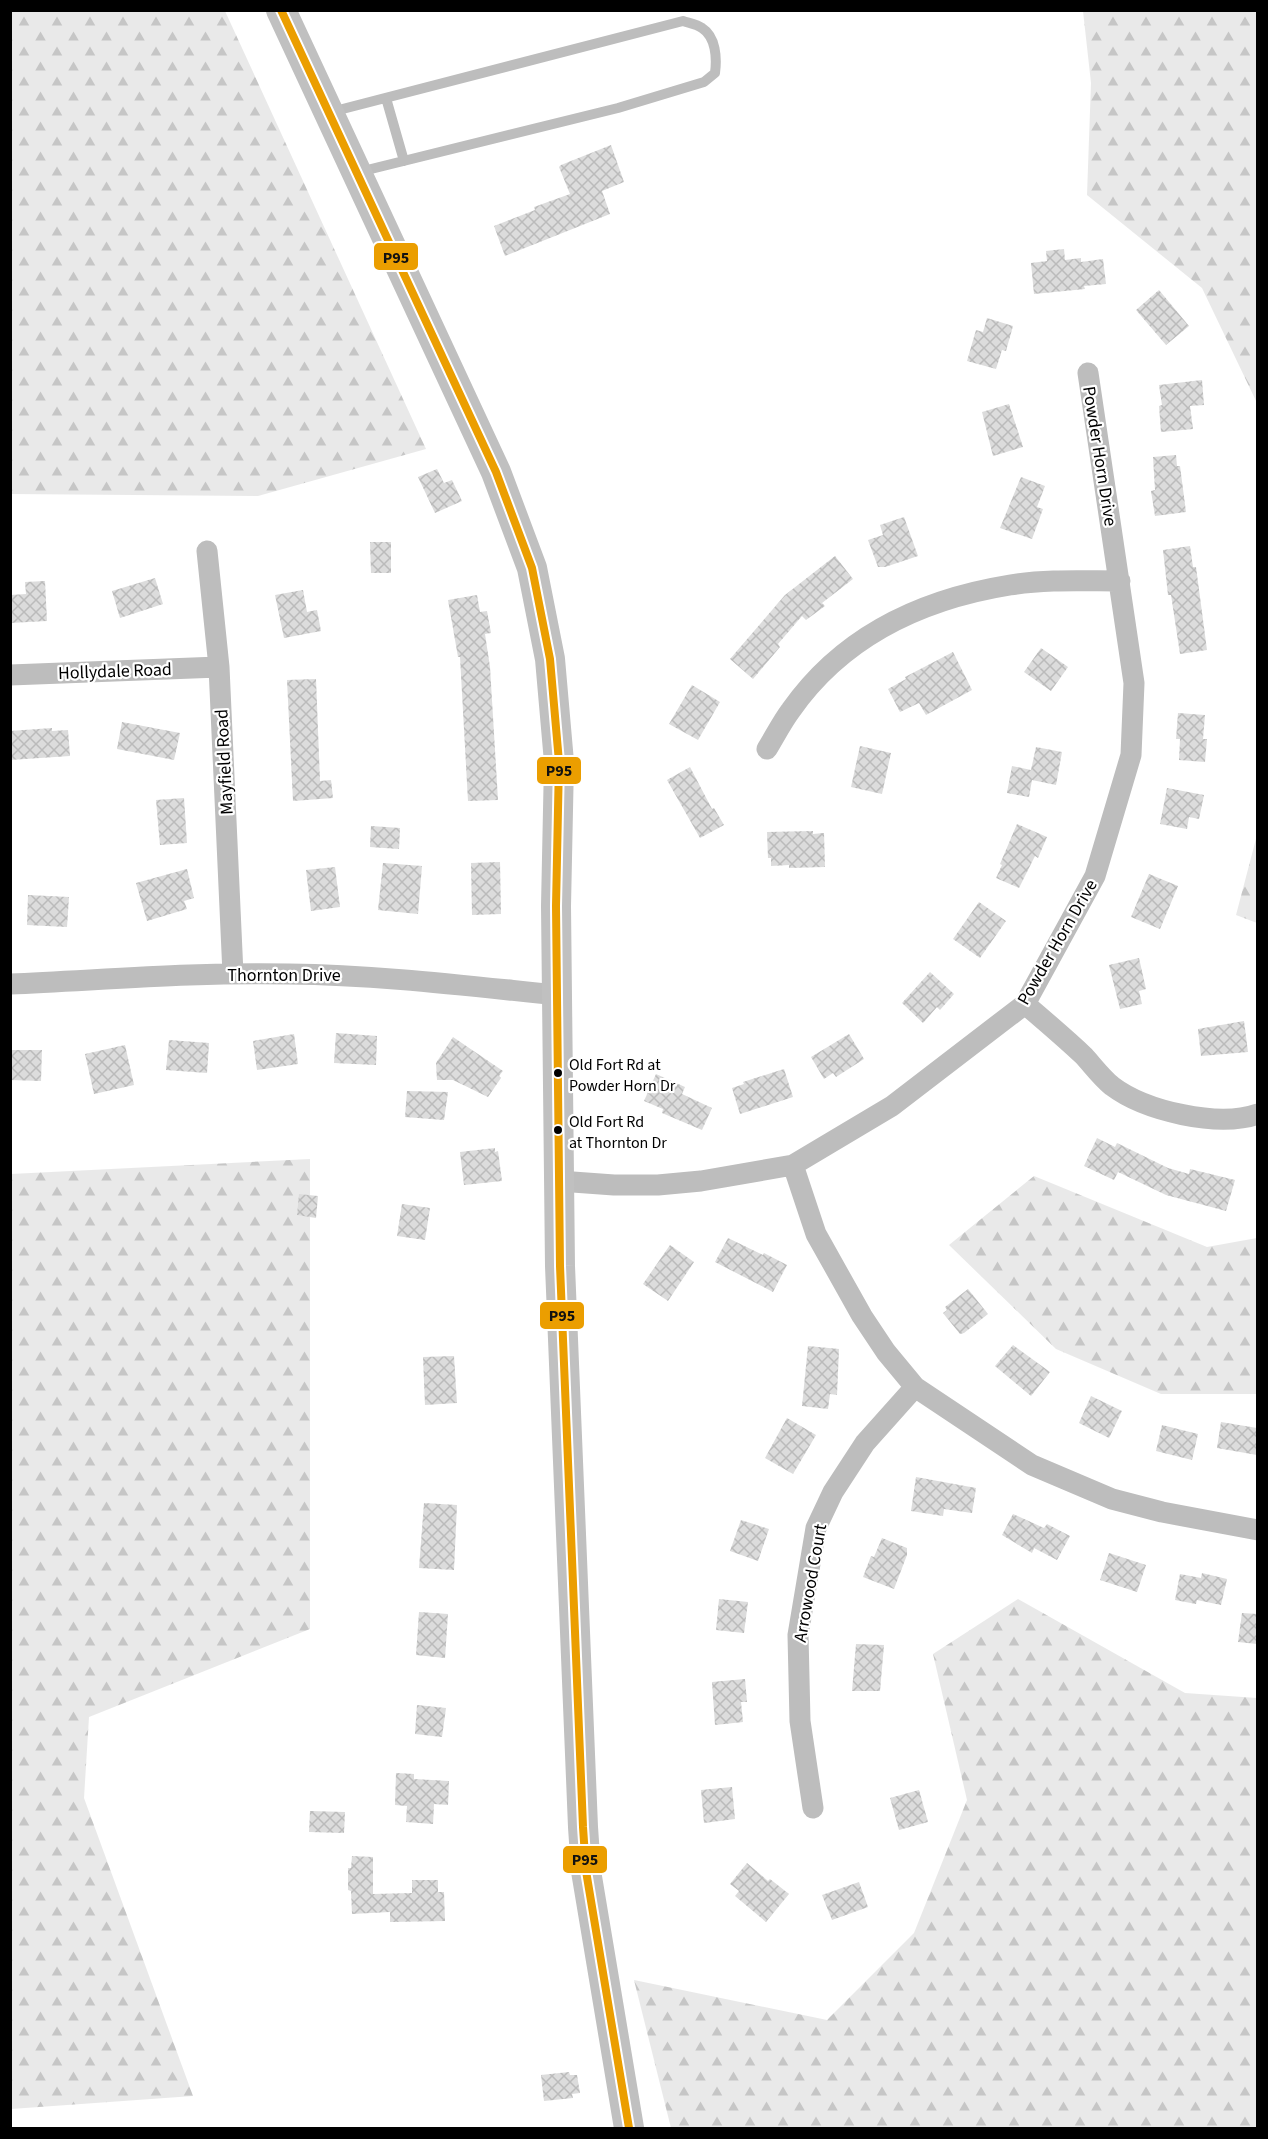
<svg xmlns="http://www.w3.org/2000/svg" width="1268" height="2139" viewBox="0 0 1268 2139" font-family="'Source Sans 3',sans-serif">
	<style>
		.forest { fill: url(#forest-firs) }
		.building { fill: url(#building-cross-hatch) }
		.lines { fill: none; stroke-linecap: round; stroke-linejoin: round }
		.lane { stroke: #bdbdbd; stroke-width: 10 }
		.street { stroke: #bdbdbd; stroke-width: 21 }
		.secondary { stroke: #c0c0c0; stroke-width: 30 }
		.bus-1-casing { stroke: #fff; stroke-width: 12 }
		.bus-1 { stroke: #eb9e00; stroke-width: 8 }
		.bus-dot { fill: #000; stroke: #fff; stroke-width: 2 }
		.labels { text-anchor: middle; stroke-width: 4.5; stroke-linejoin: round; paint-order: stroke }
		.bus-label { font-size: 16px; fill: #000; stroke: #fff; text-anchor: start }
		.street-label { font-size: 18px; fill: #000; stroke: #fff }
		.line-badge { stroke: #fff; stroke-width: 2 }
		.pale-badge-label { font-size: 16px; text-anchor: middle; font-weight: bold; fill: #111 }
	</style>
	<defs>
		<pattern id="forest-firs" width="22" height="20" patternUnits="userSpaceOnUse" patternTransform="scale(1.5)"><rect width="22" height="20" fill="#e9e9e9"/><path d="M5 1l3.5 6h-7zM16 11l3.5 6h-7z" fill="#c6c6c6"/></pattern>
		<pattern id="building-cross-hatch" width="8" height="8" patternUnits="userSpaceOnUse" patternTransform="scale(1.5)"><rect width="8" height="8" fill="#dcdcdc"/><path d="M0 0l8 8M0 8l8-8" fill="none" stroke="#bbb"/></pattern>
	</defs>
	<rect width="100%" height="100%" fill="#fff"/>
	<!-- forest -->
	<path class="forest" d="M 11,10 L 225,11 L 426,449 L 258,496 L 11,494 Z
		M 1083,11 L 1257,11 L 1257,403 L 1202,288 L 1087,195 L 1091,83 Z
		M 1257,835 L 1257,923 L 1236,915 Z
		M 310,1159 L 310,1629 L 89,1717 L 84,1798 L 193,2096 L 11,2109 L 11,1174 Z
		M 1034,1176 L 1207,1247 L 1257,1238 L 1257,1394 L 1161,1394 L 1056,1349 L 949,1245 Z
		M 1018,1599 L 1185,1693 L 1257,1698 L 1257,2128 L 671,2128 L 634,1980 L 827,2020 L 914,1933 L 967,1800 L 933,1654 Z"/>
	<!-- building -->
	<path class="building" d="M 611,145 L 624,182 L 602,191 L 610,214 L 505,256 L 494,226 L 535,210 L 534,207 L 570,194 L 559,167 L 561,165 Z
		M 1064,249 L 1065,260 L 1081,258 L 1081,262 L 1103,259 L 1106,284 L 1084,286 L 1085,289 L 1034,294 L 1031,263 L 1047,261 L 1046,251 Z
		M 1159,290 L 1189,326 L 1166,345 L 1136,310 Z
		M 987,318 L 1013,326 L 1006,351 L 1002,350 L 996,369 L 967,361 L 976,330 L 983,332 Z
		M 1202,380 L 1204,405 L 1190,406 L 1193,429 L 1161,432 L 1159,406 L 1162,405 L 1159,385 Z
		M 1009,404 L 1023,447 L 993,456 L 982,412 Z
		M 1176,455 L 1177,466 L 1180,466 L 1186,512 L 1155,516 L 1151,491 L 1155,490 L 1153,457 Z
		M 437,469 L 444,483 L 452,480 L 462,501 L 435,513 L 418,477 Z
		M 1021,477 L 1045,486 L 1037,507 L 1043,509 L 1032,539 L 1000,528 Z
		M 904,517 L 918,556 L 885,567 L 878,567 L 868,540 L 883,535 L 880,525 Z
		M 370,542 L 391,542 L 391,573 L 371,573 Z
		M 1190,546 L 1193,567 L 1196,567 L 1207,650 L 1180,654 L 1171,595 L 1168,595 L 1163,550 Z
		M 835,556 L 853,579 L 822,603 L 825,606 L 806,620 L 802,616 L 778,644 L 780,647 L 753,679 L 730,659 L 785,595 Z
		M 155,578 L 163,604 L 120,618 L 112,591 Z
		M 45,581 L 47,621 L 10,623 L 10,595 L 26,594 L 25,582 Z
		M 303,590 L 307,612 L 317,610 L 321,631 L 284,638 L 275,595 Z
		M 477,595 L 480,612 L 487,611 L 491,633 L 485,634 L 490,667 L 498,800 L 468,801 L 460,657 L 458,657 L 448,600 Z
		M 1041,648 L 1068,667 L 1051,691 L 1024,672 Z
		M 953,652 L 972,690 L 926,715 L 919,703 L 900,712 L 888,689 L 906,679 L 905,677 Z
		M 316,679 L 320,781 L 331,780 L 333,798 L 293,801 L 287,680 Z
		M 692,685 L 720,702 L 698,740 L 669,724 Z
		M 1178,713 L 1205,715 L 1203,739 L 1207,739 L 1205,762 L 1179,760 L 1180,739 L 1176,739 Z
		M 122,722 L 180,733 L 174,760 L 117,749 Z
		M 52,728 L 52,731 L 68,730 L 70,756 L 10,760 L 10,731 Z
		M 860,746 L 891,753 L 882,794 L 851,787 Z
		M 1036,747 L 1062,752 L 1056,785 L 1032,780 L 1029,797 L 1007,793 L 1012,766 L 1031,770 Z
		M 690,767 L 712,809 L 714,808 L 724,825 L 700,838 L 667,780 Z
		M 1167,788 L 1204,795 L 1199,819 L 1189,817 L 1187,829 L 1160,824 Z
		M 184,798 L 187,843 L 160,845 L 156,800 Z
		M 1017,824 L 1047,837 L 1038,858 L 1035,856 L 1019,888 L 996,878 L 1002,865 L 1000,864 Z
		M 371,826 L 400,828 L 399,849 L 370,847 Z
		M 813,831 L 813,834 L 824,833 L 825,867 L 789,868 L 789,865 L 771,866 L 771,858 L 768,858 L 767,832 Z
		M 500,862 L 501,914 L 472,915 L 471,863 Z
		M 383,863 L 422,866 L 418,914 L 378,910 Z
		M 335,867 L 340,907 L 311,911 L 306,870 Z
		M 187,869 L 194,898 L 184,901 L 187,909 L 147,921 L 136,883 Z
		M 1149,874 L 1178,886 L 1160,929 L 1131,917 Z
		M 28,895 L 69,897 L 67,927 L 27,925 Z
		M 979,902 L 1006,921 L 980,958 L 953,939 Z
		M 1139,958 L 1146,989 L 1139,991 L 1142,1004 L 1120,1009 L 1109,965 Z
		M 930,972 L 954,994 L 940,1010 L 937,1007 L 923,1023 L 902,1003 Z
		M 1244,1021 L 1248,1052 L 1201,1056 L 1198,1029 Z
		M 336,1033 L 377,1036 L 376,1065 L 334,1063 Z
		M 294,1034 L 298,1064 L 257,1070 L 253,1041 Z
		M 849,1034 L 864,1059 L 836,1077 L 833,1073 L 824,1079 L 811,1057 Z
		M 453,1037 L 503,1071 L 499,1076 L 501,1078 L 488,1097 L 453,1080 L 437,1080 L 436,1063 Z
		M 169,1040 L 209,1043 L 207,1073 L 166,1070 Z
		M 125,1045 L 134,1085 L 94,1094 L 85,1054 Z
		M 10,1050 L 42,1050 L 41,1081 L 10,1080 Z
		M 784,1069 L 793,1097 L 740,1114 L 732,1088 L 744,1084 L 743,1082 Z
		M 656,1074 L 685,1087 L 682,1094 L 712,1108 L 702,1130 L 662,1113 L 663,1109 L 644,1101 Z
		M 407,1091 L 448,1092 L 444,1120 L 405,1117 Z
		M 1097,1138 L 1115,1147 L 1117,1143 L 1168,1168 L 1189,1174 L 1190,1169 L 1235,1180 L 1226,1211 L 1166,1195 L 1118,1172 L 1114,1180 L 1084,1166 Z
		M 495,1148 L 495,1152 L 498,1151 L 502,1181 L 464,1185 L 460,1152 Z
		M 299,1194 L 318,1196 L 316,1218 L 297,1215 Z
		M 402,1204 L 430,1208 L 425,1240 L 397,1236 Z
		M 728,1238 L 763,1255 L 764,1253 L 787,1265 L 773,1292 L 715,1262 Z
		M 670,1245 L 694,1262 L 668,1301 L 643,1284 Z
		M 968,1289 L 988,1314 L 964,1333 L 960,1334 L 943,1313 L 947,1310 L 945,1307 Z
		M 1013,1345 L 1050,1372 L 1031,1396 L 995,1366 Z
		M 808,1346 L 839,1349 L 837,1395 L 830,1394 L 828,1409 L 802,1406 Z
		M 454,1356 L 457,1403 L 425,1405 L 423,1357 Z
		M 1091,1396 L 1122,1411 L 1109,1438 L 1079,1423 Z
		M 787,1418 L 816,1435 L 793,1474 L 765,1458 Z
		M 1221,1422 L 1257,1428 L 1257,1455 L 1217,1448 Z
		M 1162,1425 L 1198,1434 L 1192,1460 L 1156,1451 Z
		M 916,1477 L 976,1488 L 972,1513 L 944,1509 L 943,1516 L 911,1511 Z
		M 424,1503 L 457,1505 L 454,1570 L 419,1568 Z
		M 1013,1514 L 1044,1528 L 1047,1524 L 1070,1536 L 1057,1560 L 1034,1548 L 1032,1553 L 1002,1535 Z
		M 741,1520 L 769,1529 L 758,1561 L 730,1551 Z
		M 882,1538 L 907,1548 L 907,1555 L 894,1589 L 863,1577 L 871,1556 L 874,1557 Z
		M 1109,1553 L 1146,1565 L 1137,1592 L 1100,1580 Z
		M 1202,1573 L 1227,1579 L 1221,1605 L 1197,1600 L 1196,1604 L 1175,1600 L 1180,1574 L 1201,1578 Z
		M 719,1599 L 748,1602 L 744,1633 L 716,1630 Z
		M 419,1612 L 448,1614 L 445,1658 L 416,1655 Z
		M 1242,1613 L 1257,1614 L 1257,1644 L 1238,1642 Z
		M 856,1644 L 884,1645 L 880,1691 L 852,1691 Z
		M 745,1679 L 747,1702 L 741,1702 L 743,1722 L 715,1725 L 712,1682 Z
		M 417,1705 L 446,1708 L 442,1737 L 415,1734 Z
		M 396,1773 L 414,1774 L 414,1779 L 449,1781 L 448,1805 L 434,1804 L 433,1824 L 406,1822 L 407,1806 L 395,1805 Z
		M 732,1787 L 735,1819 L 704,1823 L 701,1790 Z
		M 919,1790 L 928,1822 L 899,1830 L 890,1798 Z
		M 310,1811 L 345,1812 L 344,1833 L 309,1832 Z
		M 352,1856 L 373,1857 L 373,1894 L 412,1893 L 412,1880 L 438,1880 L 438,1892 L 444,1892 L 445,1921 L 390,1922 L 390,1912 L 352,1914 L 351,1891 L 348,1890 L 348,1868 L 351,1868 Z
		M 747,1863 L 768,1881 L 770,1879 L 789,1894 L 766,1922 L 735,1896 L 739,1891 L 730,1884 Z
		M 859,1882 L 868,1907 L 832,1920 L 822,1895 Z
		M 569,2072 L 570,2075 L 577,2075 L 580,2093 L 572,2094 L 573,2098 L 544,2101 L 541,2075 Z"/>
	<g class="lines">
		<!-- lane -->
		<path class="lane" d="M 386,98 L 404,161
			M 331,112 L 683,21 C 689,23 697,24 702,28 C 716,37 717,58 715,73 L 704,82 L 618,108 L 359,172"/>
		<!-- street -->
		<path class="street" d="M 207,551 L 219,667 L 233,974
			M 10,675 L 219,667
			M 767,749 C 775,736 782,722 791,710 C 843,636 923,599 1010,585 C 1046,579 1083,581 1120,581
			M 10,984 C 103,980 196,972 289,974 C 379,975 468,986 557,995
			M 1025,1004 C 1045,1021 1065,1038 1084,1056 C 1093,1066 1102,1078 1112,1086 C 1145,1111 1218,1128 1258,1114
			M 793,1165 L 816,1234 L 862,1316 L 886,1352 L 915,1387 L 1032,1465 L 1112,1499 L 1162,1512 L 1258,1530
			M 559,1181 L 614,1185 L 658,1185 L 701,1181 L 793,1165 L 892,1106 L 1025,1004 L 1095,876 L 1131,755 L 1134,683 L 1088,373
			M 813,1808 L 800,1721 L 798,1635 L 816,1528 L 833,1492 L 865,1443 L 915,1387"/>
		<!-- secondary -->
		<path class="secondary" d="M 281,10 L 496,472 L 532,568 L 550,659 L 559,762 L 556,906 L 560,1266 L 583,1827 L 586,1871 L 629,2128"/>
		<!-- bus-1 casing -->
		<g class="bus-1-casing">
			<path id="bus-1" d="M 281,10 L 496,472 L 532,568 L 550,659 L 559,762 L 556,906 L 560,1266 L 583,1827 L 586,1871 L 629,2128"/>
		</g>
		<!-- bus-1 -->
		<use href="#bus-1" class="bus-1"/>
	</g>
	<!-- markers -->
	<g class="bus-dot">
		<circle cx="558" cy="1073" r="5"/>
		<circle cx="558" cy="1130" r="5"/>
	</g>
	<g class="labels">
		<!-- bus labels -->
		<g class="bus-label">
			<text x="569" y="1070">Old Fort Rd at<tspan x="569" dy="21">Powder Horn Dr</tspan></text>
			<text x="569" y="1127">Old Fort Rd<tspan x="569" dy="21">at Thornton Dr</tspan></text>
		</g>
		<!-- street labels -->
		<g class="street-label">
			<text transform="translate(1100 456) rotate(81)" y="6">Powder Horn Drive</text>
			<text transform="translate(115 671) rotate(-2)" y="6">Hollydale Road</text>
			<text transform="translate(224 762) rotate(-93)" y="6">Mayfield Road</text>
			<text transform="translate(1057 942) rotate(-60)" y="6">Powder Horn Drive</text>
			<text x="284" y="981">Thornton Drive</text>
			<text transform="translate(810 1583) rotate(-80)" y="6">Arrowood Court</text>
		</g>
	</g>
	<g class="line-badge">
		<rect x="373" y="242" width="46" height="29" rx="6" fill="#eb9e00"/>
		<rect x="536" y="756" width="46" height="29" rx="6" fill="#eb9e00"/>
		<rect x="539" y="1301" width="46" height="29" rx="6" fill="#eb9e00"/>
		<rect x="562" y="1845" width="46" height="29" rx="6" fill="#eb9e00"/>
	</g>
	<g class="pale-badge-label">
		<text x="396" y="263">P95</text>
		<text x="559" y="776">P95</text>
		<text x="562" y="1321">P95</text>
		<text x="585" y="1865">P95</text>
	</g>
	<!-- border -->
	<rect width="1268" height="2139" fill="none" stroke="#000000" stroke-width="24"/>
</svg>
